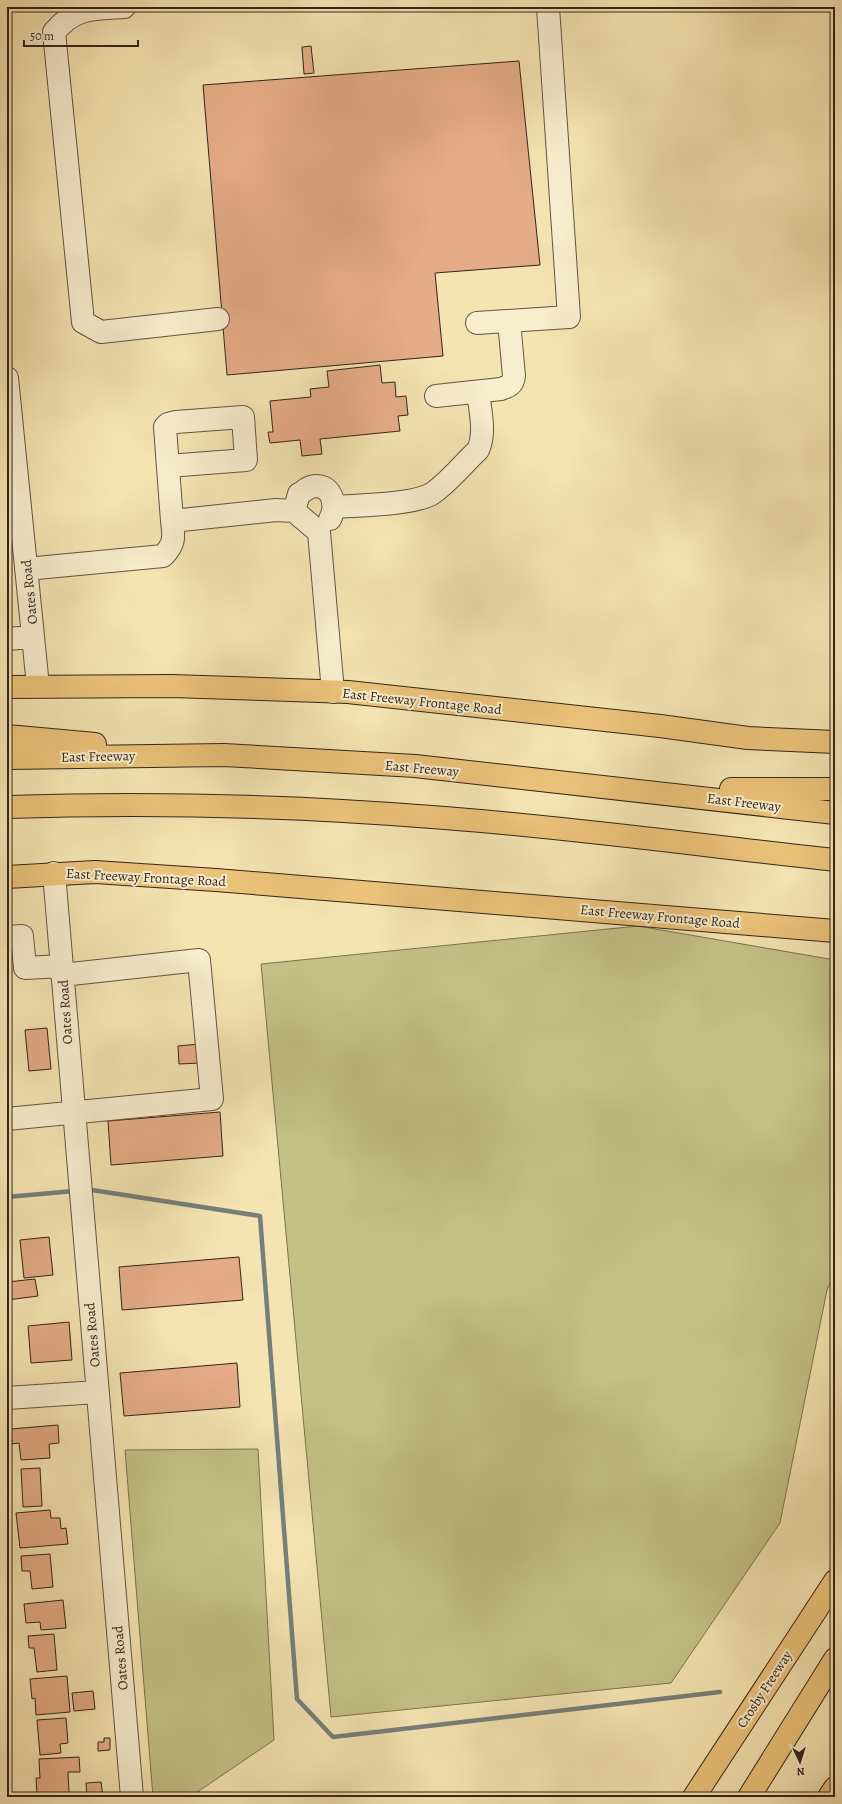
<svg xmlns="http://www.w3.org/2000/svg" width="842" height="1804" viewBox="0 0 842 1804" font-family="Alegreya,serif">
	<style>
		.green { fill: #c4c187; stroke: #7c7251 }
		.lines { fill: none; stroke-linecap: round; stroke-linejoin: round }
		.stream { stroke: #767f7a; stroke-width: 4.5 }
		.building { fill: #e5ac87; stroke: #34241b }
		.minor-casing { stroke: #645441; stroke-width: 24 }
		.major-casing { stroke: #34241b; stroke-width: 24 }
		.highway-casing { stroke: #34241b; stroke-width: 24 }
		.minor { stroke: #f8edcd; stroke-width: 22 }
		.major { stroke: #eac279; stroke-width: 22 }
		.highway { stroke: #eac279; stroke-width: 22 }
		.labels { text-anchor: middle; stroke-width: 4; stroke-linejoin: round; paint-order: stroke }
		.street-label { font-size: 14px; fill: #34241b; stroke: #f8edcd }
	</style>
	<rect width="100%" height="100%" fill="#f4e4b2"/>
	<filter id="stains"><feTurbulence type="fractalNoise" baseFrequency=".005" numOctaves="4"/><feColorMatrix values="0 0 0 0 .2 0 0 0 0 .09 0 0 0 0 .02 0 0 0 .5 -.17"/></filter>
	<radialGradient id="worn" r=".72"><stop offset=".6" stop-color="#630" stop-opacity="0"/><stop offset="1" stop-color="#630" stop-opacity=".3"/></radialGradient>
	<!-- green -->
	<path class="green" d="M 638,926 L 835,960 L 835,1273 L 827,1290 L 780,1523 L 671,1683 L 331,1717 L 261,964 Z
		M 258,1449 L 274,1740 L 190,1797 L 153,1797 L 125,1450 Z"/>
	<g class="lines">
		<!-- stream -->
		<path class="stream" d="M 86,1190 L 92,1190 L 260,1216 L 297,1699 L 333,1737 L 720,1692
			M 7,1197 L 74,1191"/>
	</g>
	<!-- building -->
	<path class="building" d="M 311,46 L 314,73 L 304,74 L 302,47 Z
		M 519,61 L 540,265 L 435,273 L 443,356 L 227,375 L 203,85 Z
		M 380,365 L 382,383 L 395,382 L 396,397 L 406,396 L 408,415 L 398,416 L 400,431 L 320,439 L 322,454 L 302,456 L 300,440 L 270,443 L 268,432 L 273,432 L 270,401 L 311,397 L 310,389 L 329,387 L 327,371 Z
		M 47,1028 L 51,1069 L 29,1071 L 25,1030 Z
		M 199,1044 L 200,1063 L 179,1064 L 178,1046 Z
		M 220,1112 L 223,1156 L 111,1165 L 108,1121 Z
		M 49,1237 L 53,1275 L 24,1278 L 20,1240 Z
		M 239,1257 L 243,1300 L 122,1310 L 119,1267 Z
		M 35,1279 L 38,1296 L 7,1300 L 7,1282 Z
		M 69,1322 L 72,1360 L 31,1363 L 28,1326 Z
		M 237,1363 L 240,1407 L 124,1416 L 120,1373 Z
		M 58,1425 L 59,1443 L 49,1444 L 50,1458 L 21,1460 L 19,1443 L 12,1444 L 11,1429 Z
		M 40,1468 L 42,1506 L 23,1507 L 21,1469 Z
		M 50,1510 L 51,1518 L 60,1518 L 61,1529 L 66,1528 L 68,1544 L 20,1548 L 16,1513 Z
		M 50,1554 L 53,1587 L 32,1589 L 30,1571 L 22,1571 L 21,1556 Z
		M 63,1600 L 66,1628 L 41,1630 L 40,1622 L 26,1623 L 24,1604 Z
		M 54,1634 L 57,1670 L 37,1672 L 34,1648 L 29,1648 L 28,1636 Z
		M 67,1676 L 70,1712 L 36,1715 L 35,1698 L 32,1699 L 30,1679 Z
		M 93,1691 L 95,1709 L 74,1711 L 72,1693 Z
		M 66,1718 L 68,1743 L 60,1744 L 61,1753 L 40,1755 L 37,1720 Z
		M 104,1738 L 110,1738 L 110,1750 L 98,1751 L 98,1742 L 104,1742 Z
		M 79,1757 L 80,1772 L 68,1772 L 69,1793 L 37,1795 L 36,1778 L 40,1778 L 39,1759 Z
		M 101,1782 L 103,1796 L 87,1797 L 86,1783 Z"/>
	<g class="lines">
		<!-- minor casing -->
		<g class="minor-casing">
			<path id="minor" d="M 124,7 C 93,9 75,7 54,32 L 83,322 L 101,332 L 218,319
				M 477,323 L 569,317 L 548,7
				M 7,378 L 38,686
				M 436,396 L 501,389 C 509,386 513,385 514,376 L 509,321
				M 168,466 L 246,460 L 243,417 L 176,422 L 168,424 L 165,427 L 172,521
				M 334,507 C 359,505 415,505 433,493 C 450,481 463,464 478,450 C 486,433 480,410 478,392
				M 294,511 L 299,494 C 303,492 307,488 311,487 C 331,481 338,505 330,519
				M 26,569 L 163,556 C 175,544 174,537 172,521 L 276,510 L 294,511 L 319,532 L 333,692
				M 7,639 L 33,637
				M 54,873 L 132,1797
				M 7,937 L 22,936 L 25,968 L 62,966
				M 7,1119 L 212,1099 L 199,960 L 62,975
				M 7,1398 L 97,1392"/>
		</g>
		<!-- major casing -->
		<g class="major-casing">
			<path id="major" d="M 7,687 L 172,686 L 348,692 L 660,726 L 748,738 L 835,742
				M 7,877 L 95,872 L 216,880 L 835,931
				M 829,1797 L 835,1788"/>
		</g>
		<!-- highway casing -->
		<g class="highway-casing">
			<path id="highway" d="M 7,736 L 95,744
				M 7,758 L 224,755 L 415,766 L 835,813
				M 731,789 L 835,789
				M 7,807 C 153,802 299,806 445,818 C 575,828 705,846 835,860
				M 694,1797 L 835,1581
				M 749,1797 L 835,1659"/>
		</g>
		<!-- minor -->
		<use href="#minor" class="minor"/>
		<!-- major -->
		<use href="#major" class="major"/>
		<!-- highway -->
		<use href="#highway" class="highway"/>
	</g>
	<g class="labels">
		<!-- street labels -->
		<g class="street-label">
			<text transform="translate(29 592) rotate(-96)" y="5">Oates Road</text>
			<text transform="translate(422 701) rotate(6)" y="5">East Freeway Frontage Road</text>
			<text transform="translate(98 756) rotate(-1)" y="5">East Freeway</text>
			<text transform="translate(422 768) rotate(5)" y="5">East Freeway</text>
			<text transform="translate(744 802) rotate(7)" y="5">East Freeway</text>
			<text transform="translate(146 877) rotate(3)" y="5">East Freeway Frontage Road</text>
			<text transform="translate(660 916) rotate(5)" y="5">East Freeway Frontage Road</text>
			<text transform="translate(65 1012) rotate(-94)" y="5">Oates Road</text>
			<text transform="translate(92 1335) rotate(-95)" y="5">Oates Road</text>
			<text transform="translate(120 1658) rotate(-95)" y="5">Oates Road</text>
			<text transform="translate(764 1689) rotate(-57)" y="5">Crosby Freeway</text>
		</g>
	</g>
	<!-- margin -->
	<rect width="842" height="1804" fill="none" stroke="#f4e4b2" stroke-width="24"/>
	<rect x="8" y="8" width="826" height="1788" fill="none" stroke="#34241b" stroke-width="2"/>
	<rect x="12" y="12" width="818" height="1780" fill="none" stroke="#34241b"/>
	<!-- north arrow -->
	<g transform="translate(800 1762) rotate(176)" stroke="#f8edcd" stroke-width="3" paint-order="stroke">
	<path d="M0-3L7 15L0 10L-7 15Z" fill="#34241b"/>
	<text y="-6" font-size="11" font-weight="bold" text-anchor="middle" fill="#34241b">N</text>
	</g>
	<!-- scale -->
	<path d="M24 40v6h114v-6" fill="none" stroke="#34241b" stroke-width="2"/>
	<text x="30" y="40" font-size="12" fill="#34241b" stroke="#f8edcd" stroke-width="3" paint-order="stroke">50 m</text>
	<rect width="100%" height="100%" filter="url(#stains)"/>
	<rect width="100%" height="100%" fill="url(#worn)"/>
</svg>
